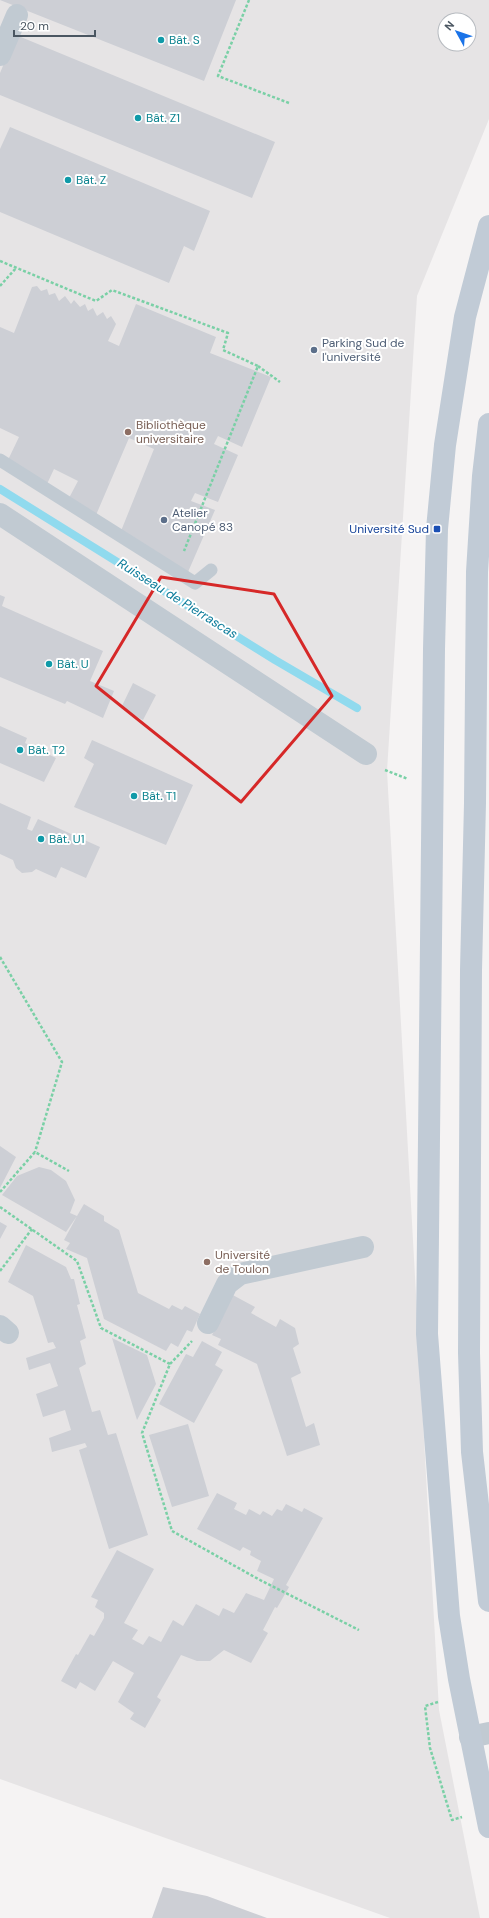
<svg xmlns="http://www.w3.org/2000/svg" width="489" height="1918" viewBox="0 0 489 1918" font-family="'DM Sans',sans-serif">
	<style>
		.education { fill: #e6e4e5; fill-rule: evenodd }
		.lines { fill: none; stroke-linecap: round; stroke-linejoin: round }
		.stream { stroke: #90daee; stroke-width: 8 }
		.building { fill: #cdcfd5 }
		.path { stroke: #7ad0a6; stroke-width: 2.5; stroke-dasharray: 3 2; stroke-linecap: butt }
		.lane { stroke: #c1cad2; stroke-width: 13 }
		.street { stroke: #c1cad2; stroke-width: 22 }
		.secondary { stroke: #c1cbd6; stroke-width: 22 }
		.marked { fill: none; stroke: #d62828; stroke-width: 3; stroke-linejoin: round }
		.culture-dot { fill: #0f9aa8; stroke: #fff; stroke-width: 1.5 }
		.service-dot { fill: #5c6f8a; stroke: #fff; stroke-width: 1.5 }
		.education-dot { fill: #8d6e63; stroke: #fff; stroke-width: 1.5 }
		.transit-dot { fill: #1a4fb4; stroke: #fff; stroke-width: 1.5 }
		.labels { text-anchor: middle; stroke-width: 4; stroke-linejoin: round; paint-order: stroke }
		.culture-label { font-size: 12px; fill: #0d838f; stroke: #fff; text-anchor: start }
		.service-label { font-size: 12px; fill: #4e5e75; stroke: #fff; text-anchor: start }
		.education-label { font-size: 12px; fill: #785e54; stroke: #fff; text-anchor: start }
		.transit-label { font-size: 12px; fill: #164399; stroke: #fff; text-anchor: end }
		.water-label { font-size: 13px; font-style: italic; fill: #0c7c9b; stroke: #fff }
	</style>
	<rect width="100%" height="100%" fill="#f5f3f3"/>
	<!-- education -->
	<path class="education" d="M 0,0 L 489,0 L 489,119 L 417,296 L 387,771 L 439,1710 L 480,1918 L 390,1918 L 0,1779 ZM 445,20 L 469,20 L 469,44 L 445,44 Z"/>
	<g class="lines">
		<!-- stream -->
		<path class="stream" d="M 0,489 L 275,660 L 357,708"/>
	</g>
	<!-- building -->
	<path class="building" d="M 0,0 L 236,0 L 204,81 Z
		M 16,35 L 275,142 L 252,198 L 0,95 L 0,73 Z
		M 10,127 L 210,211 L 194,251 L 184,246 L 169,283 L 0,212 L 0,149 Z
		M 37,286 L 41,291 L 47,289 L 49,295 L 55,293 L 59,301 L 65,296 L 71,304 L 74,300 L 80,307 L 85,304 L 88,311 L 93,308 L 97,316 L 103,312 L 107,319 L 111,316 L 116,324 L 108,341 L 119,346 L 136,304 L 216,337 L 210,353 L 271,377 L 242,447 L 218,436 L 214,444 L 238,455 L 218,502 L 195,493 L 191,501 L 215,510 L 188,572 L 121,531 L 154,449 L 129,438 L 96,515 L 69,498 L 78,481 L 54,469 L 47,484 L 8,460 L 19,437 L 0,428 L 0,327 L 14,333 L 32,287 Z
		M 0,595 L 5,597 L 2,606 L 103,651 L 90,681 L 114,691 L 103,718 L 67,701 L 65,704 L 0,677 Z
		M 133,683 L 156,695 L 143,720 L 121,708 Z
		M 0,726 L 27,738 L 25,743 L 56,758 L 44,782 L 0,763 Z
		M 92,740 L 193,785 L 166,845 L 74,807 L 94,764 L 84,758 Z
		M 0,803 L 31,817 L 27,829 L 32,831 L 38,819 L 100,847 L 86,878 L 61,867 L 56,878 L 36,869 L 32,872 L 22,873 L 16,868 L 13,860 L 0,854 Z
		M 0,1146 L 16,1157 L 0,1188 Z
		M 39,1167 L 51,1170 L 66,1181 L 75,1200 L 70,1213 L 77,1216 L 84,1204 L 104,1216 L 104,1221 L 119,1230 L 138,1293 L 169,1309 L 172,1305 L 182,1310 L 185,1306 L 200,1314 L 192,1332 L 187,1330 L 178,1347 L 171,1343 L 166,1351 L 104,1319 L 87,1258 L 66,1249 L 70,1243 L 64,1240 L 77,1216 L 66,1232 L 2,1195 L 17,1176 Z
		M 0,1222 L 7,1226 L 0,1239 Z
		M 26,1245 L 66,1267 L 71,1279 L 74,1279 L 80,1304 L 77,1305 L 86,1338 L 80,1341 L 86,1364 L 79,1368 L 92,1412 L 100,1410 L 108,1435 L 116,1433 L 148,1535 L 109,1549 L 79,1450 L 87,1447 L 85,1443 L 52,1452 L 49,1438 L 71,1430 L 65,1410 L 43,1417 L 36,1394 L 58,1386 L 50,1363 L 29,1370 L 26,1358 L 56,1348 L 53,1342 L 48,1343 L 33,1296 L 8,1282 Z
		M 229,1293 L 255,1307 L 251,1313 L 276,1327 L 280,1319 L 295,1328 L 299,1344 L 293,1348 L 301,1373 L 291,1378 L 306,1427 L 314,1423 L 320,1445 L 287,1456 L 257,1364 L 218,1345 L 221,1339 L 212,1335 L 225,1312 Z
		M 112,1338 L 147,1355 L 156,1384 L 137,1420 Z
		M 202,1341 L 222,1352 L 215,1365 L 223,1370 L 194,1423 L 159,1404 L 186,1354 L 193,1357 Z
		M 188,1424 L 209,1496 L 172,1507 L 149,1435 Z
		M 217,1493 L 237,1503 L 234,1509 L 246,1515 L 249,1509 L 260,1515 L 263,1511 L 272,1516 L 277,1509 L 282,1511 L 286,1504 L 302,1512 L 304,1508 L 323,1518 L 286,1585 L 289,1587 L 277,1608 L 275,1607 L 263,1630 L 268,1633 L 251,1663 L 224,1650 L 210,1661 L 197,1661 L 181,1655 L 157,1697 L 161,1700 L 145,1728 L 130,1719 L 134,1713 L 118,1702 L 134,1673 L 113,1661 L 95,1691 L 80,1682 L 76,1689 L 61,1681 L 76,1654 L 78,1655 L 90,1634 L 94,1636 L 104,1618 L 104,1613 L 95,1607 L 98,1600 L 91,1597 L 117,1550 L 154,1569 L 124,1623 L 138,1630 L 132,1639 L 143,1645 L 149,1636 L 161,1642 L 173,1620 L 183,1626 L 196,1604 L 219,1616 L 223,1608 L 234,1613 L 246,1593 L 264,1600 L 274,1579 L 257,1571 L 261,1561 L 250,1555 L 251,1551 L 243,1547 L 240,1551 L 197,1529 Z
		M 163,1887 L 207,1896 L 267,1918 L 152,1918 Z"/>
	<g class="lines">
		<!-- path -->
		<path class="path" d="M 249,0 L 218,76 L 289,103
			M 0,261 L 96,301 L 112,290 L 228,333 L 223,350 L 258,366 L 184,551
			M 0,286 L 16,268
			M 258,366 L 280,382
			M 385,770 L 408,779
			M 0,957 L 62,1062 L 35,1152
			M 0,1192 L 35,1152 L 69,1171
			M 0,1207 L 77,1261 L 101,1328 L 170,1364 L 142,1433 L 172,1531 L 260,1580 L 359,1630
			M 0,1271 L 32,1229
			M 170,1364 L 192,1341
			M 438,1702 L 425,1706 L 430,1748 L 452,1820 L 462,1817"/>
		<!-- lane -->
		<path class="lane" d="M 0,460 L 195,583 L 211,570"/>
		<!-- street -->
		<path class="street" d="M 0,55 L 17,15
			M 0,514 L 366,754
			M 208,1323 L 227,1284 L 240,1274 L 363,1247
			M 0,1326 L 8,1333
			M 470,1737 L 489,1733"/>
		<!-- secondary -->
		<path class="secondary" d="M 489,226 L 465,317 L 445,445 L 437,529 L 434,649 L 427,1334 L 449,1616 L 459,1679 L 489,1827
			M 489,424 L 483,476 L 477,572 L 475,803 L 471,970 L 469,1353 L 472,1452 L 489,1601"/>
	</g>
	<!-- marked area -->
	<path class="marked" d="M 161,577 L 274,594 L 332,696 L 241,802 L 96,686 Z"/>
	<!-- markers -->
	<g class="culture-dot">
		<circle cx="161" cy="40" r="4"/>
		<circle cx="138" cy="118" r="4"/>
		<circle cx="68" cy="180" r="4"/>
		<circle cx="49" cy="664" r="4"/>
		<circle cx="20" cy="750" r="4"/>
		<circle cx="134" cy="796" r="4"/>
		<circle cx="41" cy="839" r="4"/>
	</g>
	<g class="service-dot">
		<circle cx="314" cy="350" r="4"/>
		<circle cx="164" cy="520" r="4"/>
	</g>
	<g class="education-dot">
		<circle cx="128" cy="432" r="4"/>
		<circle cx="207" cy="1262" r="4"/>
	</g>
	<rect class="transit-dot" x="433" y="525" width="8" height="8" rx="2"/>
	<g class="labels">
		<!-- culture labels -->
		<g class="culture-label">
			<text x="169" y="44">Bât. S</text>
			<text x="146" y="122">Bât. Z1</text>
			<text x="76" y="184">Bât. Z</text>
			<text x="57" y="668">Bât. U</text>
			<text x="28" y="754">Bât. T2</text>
			<text x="142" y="800">Bât. T1</text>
			<text x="49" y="843">Bât. U1</text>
		</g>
		<!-- service labels -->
		<g class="service-label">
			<text x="322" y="347">Parking Sud de<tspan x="322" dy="14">l'université</tspan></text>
			<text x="172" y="517">Atelier<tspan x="172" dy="14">Canopé 83</tspan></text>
		</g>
		<!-- education labels -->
		<g class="education-label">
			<text x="136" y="429">Bibliothèque<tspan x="136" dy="14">universitaire</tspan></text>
			<text x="215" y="1259">Université<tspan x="215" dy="14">de Toulon</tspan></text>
		</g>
		<!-- transit labels -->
		<g class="transit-label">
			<text x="429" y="533">Université Sud</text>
		</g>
		<!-- water labels -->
		<g class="water-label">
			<text transform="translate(178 598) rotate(32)" y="5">Ruisseau de Pierrascas</text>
		</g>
	</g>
	<!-- north arrow -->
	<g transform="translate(457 32) rotate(310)"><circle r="19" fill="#ffffff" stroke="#b7bbc0"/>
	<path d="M0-3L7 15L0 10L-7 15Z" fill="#1a73e8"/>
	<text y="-6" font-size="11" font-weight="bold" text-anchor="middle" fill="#4a5661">N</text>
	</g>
	<!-- scale -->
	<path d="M14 30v6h81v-6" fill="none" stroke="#4a5661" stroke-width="2"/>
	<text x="20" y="30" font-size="12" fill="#4a5661" stroke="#ffffff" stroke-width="3" paint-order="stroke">20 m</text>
</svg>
